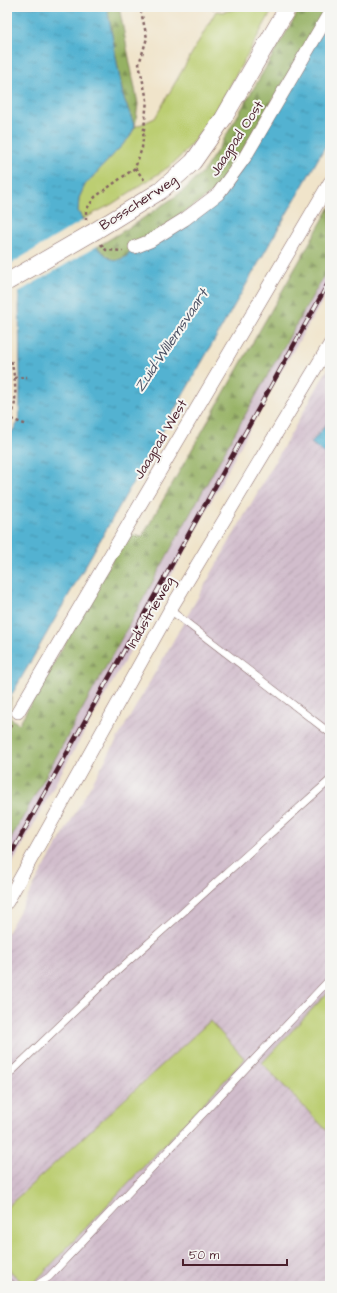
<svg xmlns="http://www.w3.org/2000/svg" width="337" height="1293" viewBox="0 0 337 1293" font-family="'Architects Daughter',sans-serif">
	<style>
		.industrial { fill: url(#industrial-furrows) }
		.railway { fill: #d1bdcc }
		.green { fill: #bcce72; stroke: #83764e }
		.forest { fill: url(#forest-firs); stroke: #706848 }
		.water { fill: url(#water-ripples); stroke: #4e687e }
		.pier { fill: #f0e4ca }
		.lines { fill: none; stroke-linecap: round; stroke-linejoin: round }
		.service-casing { stroke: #846463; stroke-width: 8 }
		.minor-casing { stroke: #846463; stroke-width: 14 }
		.tertiary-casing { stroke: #846463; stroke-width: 18 }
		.path { stroke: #846463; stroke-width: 2.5; stroke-dasharray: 3 3; stroke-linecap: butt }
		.service { stroke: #fff; stroke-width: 7 }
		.minor { stroke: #fff; stroke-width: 13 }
		.tertiary { stroke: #fff; stroke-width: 17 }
		.rail-casing { stroke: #4a1f2b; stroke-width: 4.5 }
		.rail { stroke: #f6f6f2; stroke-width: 3; stroke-dasharray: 9; stroke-linecap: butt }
		.tertiary-bridge-casing { stroke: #846463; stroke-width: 18; stroke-linecap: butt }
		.tertiary-bridge { stroke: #fff; stroke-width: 17 }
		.labels { text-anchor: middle; stroke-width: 4; stroke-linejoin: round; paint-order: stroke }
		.street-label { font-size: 14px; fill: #4a1f2b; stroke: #f6f6f2 }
		.water-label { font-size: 15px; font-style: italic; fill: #4d5265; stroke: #f6f6f2 }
	</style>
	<defs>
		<pattern id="industrial-furrows" width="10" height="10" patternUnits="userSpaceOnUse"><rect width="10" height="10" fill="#d1bdcc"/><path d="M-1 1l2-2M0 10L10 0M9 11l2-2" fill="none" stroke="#b5a2af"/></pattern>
		<pattern id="forest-firs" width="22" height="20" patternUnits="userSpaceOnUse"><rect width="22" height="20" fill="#95b164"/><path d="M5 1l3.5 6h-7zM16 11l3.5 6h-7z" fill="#7c8f53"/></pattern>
		<pattern id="water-ripples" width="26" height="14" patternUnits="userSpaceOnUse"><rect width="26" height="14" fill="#52b2d1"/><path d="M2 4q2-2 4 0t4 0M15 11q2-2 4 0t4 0" fill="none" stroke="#4690aa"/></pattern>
	</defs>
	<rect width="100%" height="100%" fill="#f6f6f2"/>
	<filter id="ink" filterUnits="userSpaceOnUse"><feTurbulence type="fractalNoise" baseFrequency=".025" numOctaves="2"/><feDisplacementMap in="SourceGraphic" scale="8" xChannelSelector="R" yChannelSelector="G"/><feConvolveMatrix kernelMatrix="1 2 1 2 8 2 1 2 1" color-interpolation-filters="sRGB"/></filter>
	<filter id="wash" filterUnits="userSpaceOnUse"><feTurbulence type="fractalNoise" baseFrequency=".012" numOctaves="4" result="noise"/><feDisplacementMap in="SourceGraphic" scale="16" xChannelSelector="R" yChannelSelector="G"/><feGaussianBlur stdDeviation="0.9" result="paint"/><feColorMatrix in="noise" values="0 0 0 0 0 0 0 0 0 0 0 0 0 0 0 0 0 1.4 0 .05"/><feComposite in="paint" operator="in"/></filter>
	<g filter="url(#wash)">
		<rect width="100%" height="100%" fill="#f0e4ca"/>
		<!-- industrial -->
		<path class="industrial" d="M 330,365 L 330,1005 L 262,1063 L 330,1134 L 330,1286 L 7,1286 L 7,933 Z"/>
		<!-- railway -->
		<path class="railway" d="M 330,265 L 330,288 L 277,378 L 142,630 L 60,775 L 7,874 L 7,846 L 227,447 Z"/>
		<!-- green -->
		<path class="green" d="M 243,7 L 274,7 L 213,116 L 183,154 L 170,166 L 112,204 L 83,219 L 78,211 L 79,198 L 85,185 L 129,138 L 135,127 L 155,118 L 216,11 L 223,12 Z
			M 330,990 L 330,1134 L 262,1063 Z
			M 210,1021 L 245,1059 L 31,1286 L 26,1286 L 7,1268 L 7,1207 Z"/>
		<!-- forest -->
		<path class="forest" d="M 107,7 L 119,7 L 138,104 L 135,127 L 123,96 Z
			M 301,7 L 329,7 L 220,187 L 131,250 L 126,257 L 115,261 L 109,258 L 97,247 L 133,225 L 182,192 L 203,172 L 220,146 Z
			M 330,207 L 330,265 L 227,447 L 7,846 L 7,703 L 11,697 L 10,718 L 19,724 L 127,534 L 142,537 Z"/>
		<!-- water -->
		<path class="water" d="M 7,7 L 107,7 L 123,96 L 135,127 L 129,138 L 85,185 L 79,198 L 78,211 L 97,247 L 109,258 L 115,261 L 126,257 L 131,250 L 218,198 L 330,18 L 330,138 L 7,703 L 7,439 L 19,421 L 20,384 L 19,293 L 7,269 Z
			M 330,420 L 330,458 L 311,443 Z"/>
		<!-- pier -->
		<path class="pier" d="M 85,219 L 99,245 L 17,293 L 7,274 L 7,266 Z"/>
	</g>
	<g filter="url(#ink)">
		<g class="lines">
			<!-- service casing -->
			<g class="service-casing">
				<path id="service" d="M 170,610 L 330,733
					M 7,1076 L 103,984 L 330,780
					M 7,1281 L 14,1286
					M 35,1286 L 49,1277 L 330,979"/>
			</g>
			<!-- minor casing -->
			<g class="minor-casing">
				<path id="minor" d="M 135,247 L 150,241 L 185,219 L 218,194 L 245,157 L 330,12
					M 18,712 L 330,182
					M 7,902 L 170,610 L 330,344"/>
			</g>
			<!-- tertiary casing -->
			<g class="tertiary-casing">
				<path id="tertiary" d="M 95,231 L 160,191 L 193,162 L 223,119 L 288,7"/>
			</g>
			<!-- path -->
			<path class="path" d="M 207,7 L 219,9 L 235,7
				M 135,168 L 146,182
				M 86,220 L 86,210 L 95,197 L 135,168 L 142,148 L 147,100 L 139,64 L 147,38 L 140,7
				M 101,244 L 106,250 L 123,251
				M 7,360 L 11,359 C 16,384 19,404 7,428
				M 14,378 L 27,377
				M 11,419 L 27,425
				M 7,733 L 12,723"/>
			<!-- service -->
			<use href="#service" class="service"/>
			<!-- minor -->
			<use href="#minor" class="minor"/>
			<!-- tertiary -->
			<use href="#tertiary" class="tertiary"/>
			<!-- rail casing -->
			<g class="rail-casing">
				<path id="rail" d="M 7,861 L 330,280"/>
			</g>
			<!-- rail -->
			<use href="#rail" class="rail"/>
			<!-- tertiary-bridge casing -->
			<g class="tertiary-bridge-casing">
				<path id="tertiary-bridge" d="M 7,282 L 95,231"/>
			</g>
			<!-- tertiary-bridge -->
			<use href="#tertiary-bridge" class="tertiary-bridge"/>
		</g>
	</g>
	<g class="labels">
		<!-- street labels -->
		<g class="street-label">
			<text transform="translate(236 138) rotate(-57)" y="5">Jaagpad Oost</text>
			<text transform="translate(138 202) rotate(-33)" y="5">Bosscherweg</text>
			<text transform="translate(160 439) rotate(-59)" y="5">Jaagpad West</text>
			<text transform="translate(150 612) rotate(-60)" y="5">Industrieweg</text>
		</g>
		<!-- water labels -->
		<g class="water-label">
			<text transform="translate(171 340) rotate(-56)" y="5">Zuid-Willemsvaart</text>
		</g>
	</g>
	<!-- margin -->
	<rect width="337" height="1293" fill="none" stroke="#f6f6f2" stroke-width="24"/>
	<!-- scale -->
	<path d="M183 1259v6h104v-6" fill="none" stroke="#4a1f2b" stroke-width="2"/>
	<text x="189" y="1259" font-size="12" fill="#4a1f2b" stroke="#f6f6f2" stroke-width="3" paint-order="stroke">50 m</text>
</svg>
